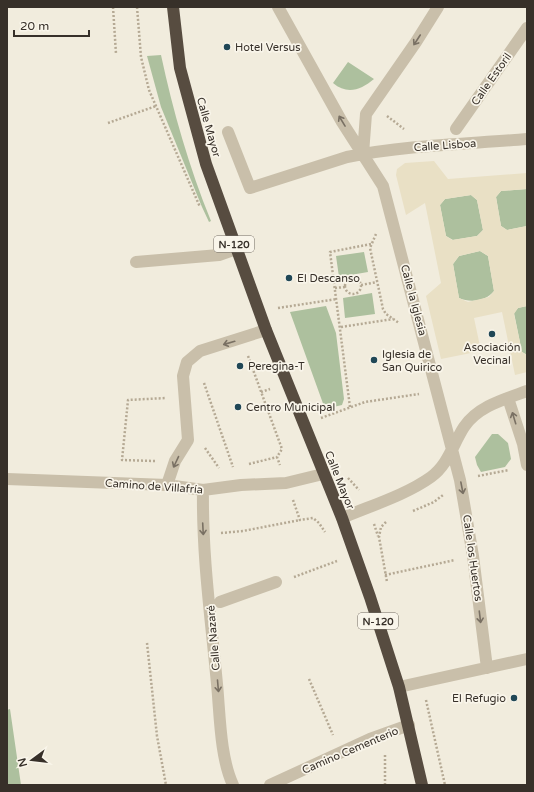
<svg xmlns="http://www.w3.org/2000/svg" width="534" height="792" viewBox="0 0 534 792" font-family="'Varela Round',sans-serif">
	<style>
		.green { fill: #adc09e }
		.plaza { fill: #e9e0c5; fill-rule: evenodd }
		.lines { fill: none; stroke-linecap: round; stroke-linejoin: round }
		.path { stroke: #b5a994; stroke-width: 2.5; stroke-dasharray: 2 2; stroke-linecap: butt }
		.minor { stroke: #c9bfaa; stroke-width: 12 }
		.highway { stroke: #574c40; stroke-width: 12 }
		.oneway { stroke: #797063 }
		.poi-dot { fill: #204756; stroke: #f9f5ea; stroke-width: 1.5 }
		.labels { text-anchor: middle; stroke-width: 3.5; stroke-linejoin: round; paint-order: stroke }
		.shield { fill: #f9f5ea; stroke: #716b63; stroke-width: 1 }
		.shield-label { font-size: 10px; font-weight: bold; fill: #373029 }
		.poi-label { font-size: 11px; fill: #373029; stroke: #f9f5ea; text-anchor: start }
		.street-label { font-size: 11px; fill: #373029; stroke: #f9f5ea }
	</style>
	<rect width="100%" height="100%" fill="#f1ecdd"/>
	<!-- green -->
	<path class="green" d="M 161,55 C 173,111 189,167 211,221 L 209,222 L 202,207 L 161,107 L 147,56 Z
		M 348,62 L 374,79 C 361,90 347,95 333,83 Z
		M 527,189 L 527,226 L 507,230 L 501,226 L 496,197 L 501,191 Z
		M 471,195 L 477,200 L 483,230 L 477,236 L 453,240 L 446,236 L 440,205 L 445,199 Z
		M 480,251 L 488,256 L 494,291 C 486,301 471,303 459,298 L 453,264 L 459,256 Z
		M 364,252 L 368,272 L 339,277 L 336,256 Z
		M 372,293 L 375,314 L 345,318 L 343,298 Z
		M 326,306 L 336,333 L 344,399 L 342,405 L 325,409 L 290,312 Z
		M 527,306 L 527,355 L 522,352 L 514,313 L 518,308 Z
		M 492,434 L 498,434 L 508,443 L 511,459 L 505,467 L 481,472 L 477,465 L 475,457 Z
		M 10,709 L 21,785 L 7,785 L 7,710 Z"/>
	<!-- plaza -->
	<path class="plaza" d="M 434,161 L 448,179 L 527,173 L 527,189 L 501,191 L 496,197 L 501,226 L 507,230 L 527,226 L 527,306 L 518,308 L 514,314 L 522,352 L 527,355 L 527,372 L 515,375 L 502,312 L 474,318 L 481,351 L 441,359 L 426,296 L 441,283 L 425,203 L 406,215 L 396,175 L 397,169 L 405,163 ZM 471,195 L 477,200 L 483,230 L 477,236 L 452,240 L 446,236 L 440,205 L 445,199 ZM 480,251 L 488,256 L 494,291 L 489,297 L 468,302 L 459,298 L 453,264 L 459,256 Z"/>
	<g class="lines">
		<!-- path -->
		<path class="path" d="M 113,7 L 116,54
			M 137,7 L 141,57 L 149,90 L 200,207
			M 387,116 L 404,129
			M 108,123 L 156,106
			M 376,234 L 370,248 L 383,309 L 386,314 L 399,323
			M345 286a8 8 0 1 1 16 0a8 8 0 1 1-16 0Z
			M 361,285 L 377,282
			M 335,288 L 345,287
			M 278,308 L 337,299
			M 341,327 L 393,319
			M 248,356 L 282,449 L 277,457 L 280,465
			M 204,383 L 233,467
			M 261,392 L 270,389
			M 350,407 L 330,252 L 371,244
			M 321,418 L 365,402 L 419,394
			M 205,448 L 219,468
			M 155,461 L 122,460 L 128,400 L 166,398
			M 249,464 L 277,457
			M 478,476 L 509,470
			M 348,478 L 359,490
			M 293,500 L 300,520 L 313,518 L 319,523 L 325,532
			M 413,511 L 434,502 L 443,495
			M 386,522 L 381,527 L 379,537 L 387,582
			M 374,524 L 378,536
			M 221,533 L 243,531 L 300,520
			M 385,575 L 455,560
			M 294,577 L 337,561
			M 147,643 L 157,736 L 166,785
			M 309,679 L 333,735
			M 426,700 L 445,785
			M 385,785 L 385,754"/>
		<!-- minor -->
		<path class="minor" d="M 278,7 L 342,122 L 383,186 L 460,480 L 473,556 L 487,668
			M 456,129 L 527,28
			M 228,132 L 250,188 L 347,157 C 406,145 467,144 527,139
			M 363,154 L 366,114 L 416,42 L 438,7
			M 136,262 L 219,255 L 236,249
			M 508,398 L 523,444 L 527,465
			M 7,479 L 167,485 L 203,490 L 241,485 L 286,483 L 323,474
			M 167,485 L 175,461 L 188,440 L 183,376 L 187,362 L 200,351 L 266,330
			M 203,490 C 202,555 211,619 217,684 C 220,715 220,757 233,785
			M 342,518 C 370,506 406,495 431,477 C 448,465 453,444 464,427 C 478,406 505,399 527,391
			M 220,602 L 276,582
			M 399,687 L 527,659
			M 270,785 L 370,739 L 409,725"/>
		<!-- highway -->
		<path class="highway" d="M 173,7 L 180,68 L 206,164 L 266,330 L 342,518 L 370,597 L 399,687 L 422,785"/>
	</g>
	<!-- one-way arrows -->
	<defs><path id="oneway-shaft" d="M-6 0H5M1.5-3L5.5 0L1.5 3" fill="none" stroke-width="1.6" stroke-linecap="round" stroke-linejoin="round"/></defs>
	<g class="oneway">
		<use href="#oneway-shaft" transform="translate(417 40) rotate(123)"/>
		<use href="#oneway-shaft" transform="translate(342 121) rotate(-121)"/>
		<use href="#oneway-shaft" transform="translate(229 343) rotate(164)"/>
		<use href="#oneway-shaft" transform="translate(514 418) rotate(-107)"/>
		<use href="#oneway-shaft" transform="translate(176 462) rotate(115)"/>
		<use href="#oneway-shaft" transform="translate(462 488) rotate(79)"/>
		<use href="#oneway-shaft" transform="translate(203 529) rotate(87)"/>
		<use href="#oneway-shaft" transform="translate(480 617) rotate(83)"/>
		<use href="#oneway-shaft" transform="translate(218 686) rotate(85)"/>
	</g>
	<!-- markers -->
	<g class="poi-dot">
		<circle cx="227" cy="47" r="4"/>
		<circle cx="289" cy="278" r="4"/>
		<circle cx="492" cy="334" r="4"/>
		<circle cx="374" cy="360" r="4"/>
		<circle cx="240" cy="366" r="4"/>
		<circle cx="238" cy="407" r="4"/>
		<circle cx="514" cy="698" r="4"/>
	</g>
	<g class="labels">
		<!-- shield labels -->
		<g class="shield">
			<rect x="214" y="236" width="40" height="16" rx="3"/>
			<rect x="358" y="613" width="40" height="16" rx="3"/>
		</g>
		<g class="shield-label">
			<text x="234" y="248">N-120</text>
			<text x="378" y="625">N-120</text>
		</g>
		<!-- poi labels -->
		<g class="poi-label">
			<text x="235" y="51">Hotel Versus</text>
			<text x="297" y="282">El Descanso</text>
			<text x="492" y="351" text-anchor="middle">Asociación<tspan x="492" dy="13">Vecinal</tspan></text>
			<text x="382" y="358">Iglesia de<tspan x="382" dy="13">San Quirico</tspan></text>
			<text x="248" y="370">Peregina-T</text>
			<text x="246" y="411">Centro Municipal</text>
			<text x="506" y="702" text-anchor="end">El Refugio</text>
		</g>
		<!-- street labels -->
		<g class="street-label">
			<text transform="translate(491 79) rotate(-55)" y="4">Calle Estoril</text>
			<text transform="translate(209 127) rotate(74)" y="4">Calle Mayor</text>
			<text transform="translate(445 145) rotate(-4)" y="4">Calle Lisboa</text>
			<text transform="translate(414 300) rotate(75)" y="4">Calle la Iglesia</text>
			<text transform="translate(340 480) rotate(68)" y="4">Calle Mayor</text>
			<text transform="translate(154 486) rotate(4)" y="4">Camino de Villafría</text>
			<text transform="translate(473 558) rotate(82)" y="4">Calle los Huertos</text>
			<text transform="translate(213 638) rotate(-95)" y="4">Calle Nazaré</text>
			<text transform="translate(350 750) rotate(-23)" y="4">Camino Cementerio</text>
		</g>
	</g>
	<!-- border -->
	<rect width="534" height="792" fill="none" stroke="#373029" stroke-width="16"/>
	<!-- north arrow -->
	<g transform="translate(32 760) rotate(255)" stroke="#f9f5ea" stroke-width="3" paint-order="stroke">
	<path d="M0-3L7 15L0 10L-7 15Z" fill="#373029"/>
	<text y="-6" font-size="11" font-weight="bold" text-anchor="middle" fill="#373029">N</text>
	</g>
	<!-- scale -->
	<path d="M14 30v6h75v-6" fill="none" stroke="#373029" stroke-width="2"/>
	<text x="20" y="30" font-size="12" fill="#373029" stroke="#f9f5ea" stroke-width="3" paint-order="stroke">20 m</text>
</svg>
